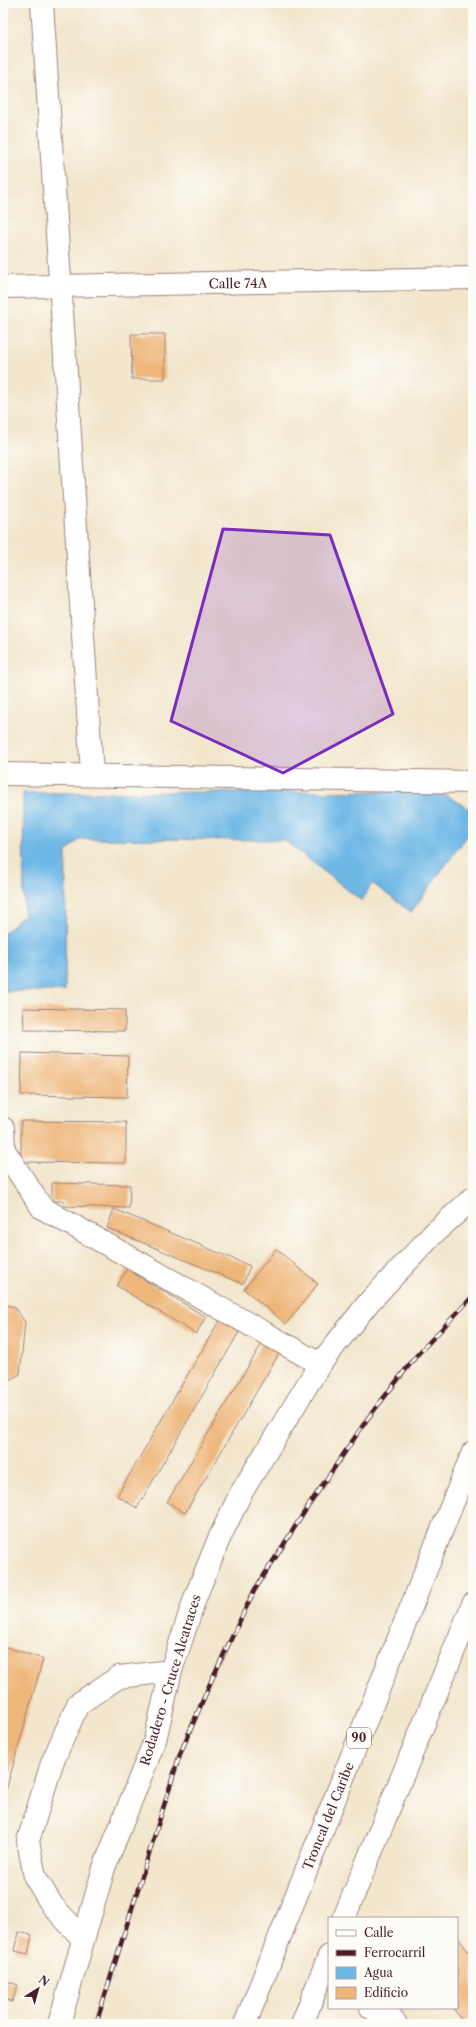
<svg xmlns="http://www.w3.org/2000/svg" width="476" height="2027" viewBox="0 0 476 2027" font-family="'Libre Caslon Text',serif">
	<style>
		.water { fill: #6eb8e6; stroke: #5c6c88 }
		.building { fill: #eeb679 }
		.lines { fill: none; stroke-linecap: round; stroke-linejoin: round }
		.minor-casing { stroke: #9e827c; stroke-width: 24 }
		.highway-casing { stroke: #9e827c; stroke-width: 24 }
		.minor { stroke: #fff; stroke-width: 22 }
		.highway { stroke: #fff; stroke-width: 22 }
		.rail-casing { stroke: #4a1f2b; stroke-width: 4.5 }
		.rail { stroke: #fdfcf7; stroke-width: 3; stroke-dasharray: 9; stroke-linecap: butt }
		.marked { fill: #7b2cbf; fill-opacity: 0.2; stroke: #7b2cbf; stroke-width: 3; stroke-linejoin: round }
		.labels { text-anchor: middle; stroke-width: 3; stroke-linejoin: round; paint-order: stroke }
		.shield { fill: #fdfcf7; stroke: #806168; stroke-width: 1 }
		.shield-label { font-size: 12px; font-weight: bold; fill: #4a1f2b }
		.street-label { font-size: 13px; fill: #4a1f2b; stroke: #fdfcf7 }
	</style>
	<rect width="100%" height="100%" fill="#fdfcf7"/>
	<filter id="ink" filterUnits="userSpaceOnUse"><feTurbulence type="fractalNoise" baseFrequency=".025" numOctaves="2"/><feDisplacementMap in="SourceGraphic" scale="8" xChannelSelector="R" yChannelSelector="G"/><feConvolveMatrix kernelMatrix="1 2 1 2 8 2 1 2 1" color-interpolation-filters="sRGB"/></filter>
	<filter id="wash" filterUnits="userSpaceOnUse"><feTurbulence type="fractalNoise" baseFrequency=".012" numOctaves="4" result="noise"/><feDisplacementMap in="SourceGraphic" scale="16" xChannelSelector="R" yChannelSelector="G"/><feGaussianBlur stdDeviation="0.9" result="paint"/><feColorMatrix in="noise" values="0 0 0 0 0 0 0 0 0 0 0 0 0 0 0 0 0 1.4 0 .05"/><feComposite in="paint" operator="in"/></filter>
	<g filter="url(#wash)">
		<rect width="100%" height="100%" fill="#f2e6cc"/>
		<!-- water -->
		<path class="water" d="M 439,791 L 473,811 L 473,828 L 411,912 L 372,883 L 362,901 L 284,840 L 80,839 L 66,852 L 65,991 L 3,991 L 3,934 L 24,915 L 23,793 Z"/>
		<g id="blocks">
			<!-- building -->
			<path class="building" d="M 131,334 L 165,334 L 165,379 L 132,379 Z
				M 23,1008 L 125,1010 L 125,1031 L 24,1030 Z
				M 22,1053 L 128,1056 L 127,1097 L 21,1095 Z
				M 21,1121 L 126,1122 L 126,1163 L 21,1162 Z
				M 52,1183 L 130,1185 L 129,1208 L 64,1206 L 64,1201 L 52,1201 Z
				M 114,1209 L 250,1266 L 243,1284 L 107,1228 Z
				M 276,1249 L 318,1284 L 286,1324 L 244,1289 Z
				M 127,1269 L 206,1317 L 196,1334 L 117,1286 Z
				M 3,1304 L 14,1307 L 25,1322 L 20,1374 L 3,1384 Z
				M 222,1316 L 242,1327 L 137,1508 L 117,1496 Z
				M 264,1340 L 281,1350 L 185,1513 L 167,1502 Z
				M 3,1646 L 43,1659 L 3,1801 Z
				M 19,1932 L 32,1935 L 28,1954 L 15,1951 Z
				M 457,1936 L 473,1958 L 473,2016 L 464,2023 L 453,2008 L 457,2008 Z
				M 3,1980 L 18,1985 L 12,2002 L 3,1999 Z"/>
		</g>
	</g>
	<g filter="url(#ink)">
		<use href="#blocks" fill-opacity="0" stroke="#9e827c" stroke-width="1"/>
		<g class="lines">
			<!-- minor casing -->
			<g class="minor-casing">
				<path id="minor" d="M 42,3 L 92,774
					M 3,287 L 473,278
					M 3,774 L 473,782
					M 3,1128 L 4,1150 L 42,1208 L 320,1364
					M 83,1939 L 52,1905 L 35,1877 L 28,1841 L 52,1763 L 78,1704 L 119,1677 L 171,1671
					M 371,2008 L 389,2016 L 396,2024
					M 59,2024 L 104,1868 L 155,1740 L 171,1671 L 195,1598 L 218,1541 L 241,1493 L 320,1364 L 369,1302 L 435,1232 L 473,1198"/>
			</g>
			<!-- highway casing -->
			<g class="highway-casing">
				<path id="highway" d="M 344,1918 L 473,1604
					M 245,2024 L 473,1452
					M 302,2024 L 329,1956"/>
			</g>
			<!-- minor -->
			<use href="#minor" class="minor"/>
			<!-- highway -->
			<use href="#highway" class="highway"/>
			<!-- rail casing -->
			<g class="rail-casing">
				<path id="rail" d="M 96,2024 L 180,1754 L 212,1679 L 254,1591 L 307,1508 L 368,1418 L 417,1355 L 473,1296"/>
			</g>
			<!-- rail -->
			<use href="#rail" class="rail"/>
		</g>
	</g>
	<!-- marked area -->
	<path class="marked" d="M 223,529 L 330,535 L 393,714 L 283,773 L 171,721 Z"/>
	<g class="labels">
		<!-- shield labels -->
		<rect class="shield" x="347" y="1728" width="24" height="20" rx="3"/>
		<g class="shield-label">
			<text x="359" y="1742">90</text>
		</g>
		<!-- street labels -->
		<g class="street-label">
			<text transform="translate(238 283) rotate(-1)" y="5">Calle 74A</text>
			<text transform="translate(170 1680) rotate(-73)" y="5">Rodadero - Cruce Alcatraces</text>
			<text transform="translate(328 1816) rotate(-68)" y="5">Troncal del Caribe</text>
		</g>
	</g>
	<!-- margin -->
	<rect width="476" height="2027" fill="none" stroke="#fdfcf7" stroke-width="16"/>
	<!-- legend -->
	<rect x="328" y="1917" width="130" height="92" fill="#fdfcf7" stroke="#b5a4a5"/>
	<rect x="336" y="1930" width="20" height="6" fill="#ffffff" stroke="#b5a4a5"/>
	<text x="364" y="1937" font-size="12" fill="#4a1f2b">Calle</text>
	<rect x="336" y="1950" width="20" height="6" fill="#4a1f2b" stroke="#b5a4a5"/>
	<text x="364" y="1957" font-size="12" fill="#4a1f2b">Ferrocarril</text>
	<rect x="336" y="1967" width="20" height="12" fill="#6eb8e6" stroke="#b5a4a5"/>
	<text x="364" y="1977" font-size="12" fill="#4a1f2b">Agua</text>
	<rect x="336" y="1987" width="20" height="12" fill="#eeb679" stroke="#b5a4a5"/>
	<text x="364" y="1997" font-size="12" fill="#4a1f2b">Edificio</text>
	<!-- north arrow -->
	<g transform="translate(38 1989) rotate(37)" stroke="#fdfcf7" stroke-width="3" paint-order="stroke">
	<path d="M0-3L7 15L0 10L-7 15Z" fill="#4a1f2b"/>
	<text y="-6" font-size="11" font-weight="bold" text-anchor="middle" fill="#4a1f2b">N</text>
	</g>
</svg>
